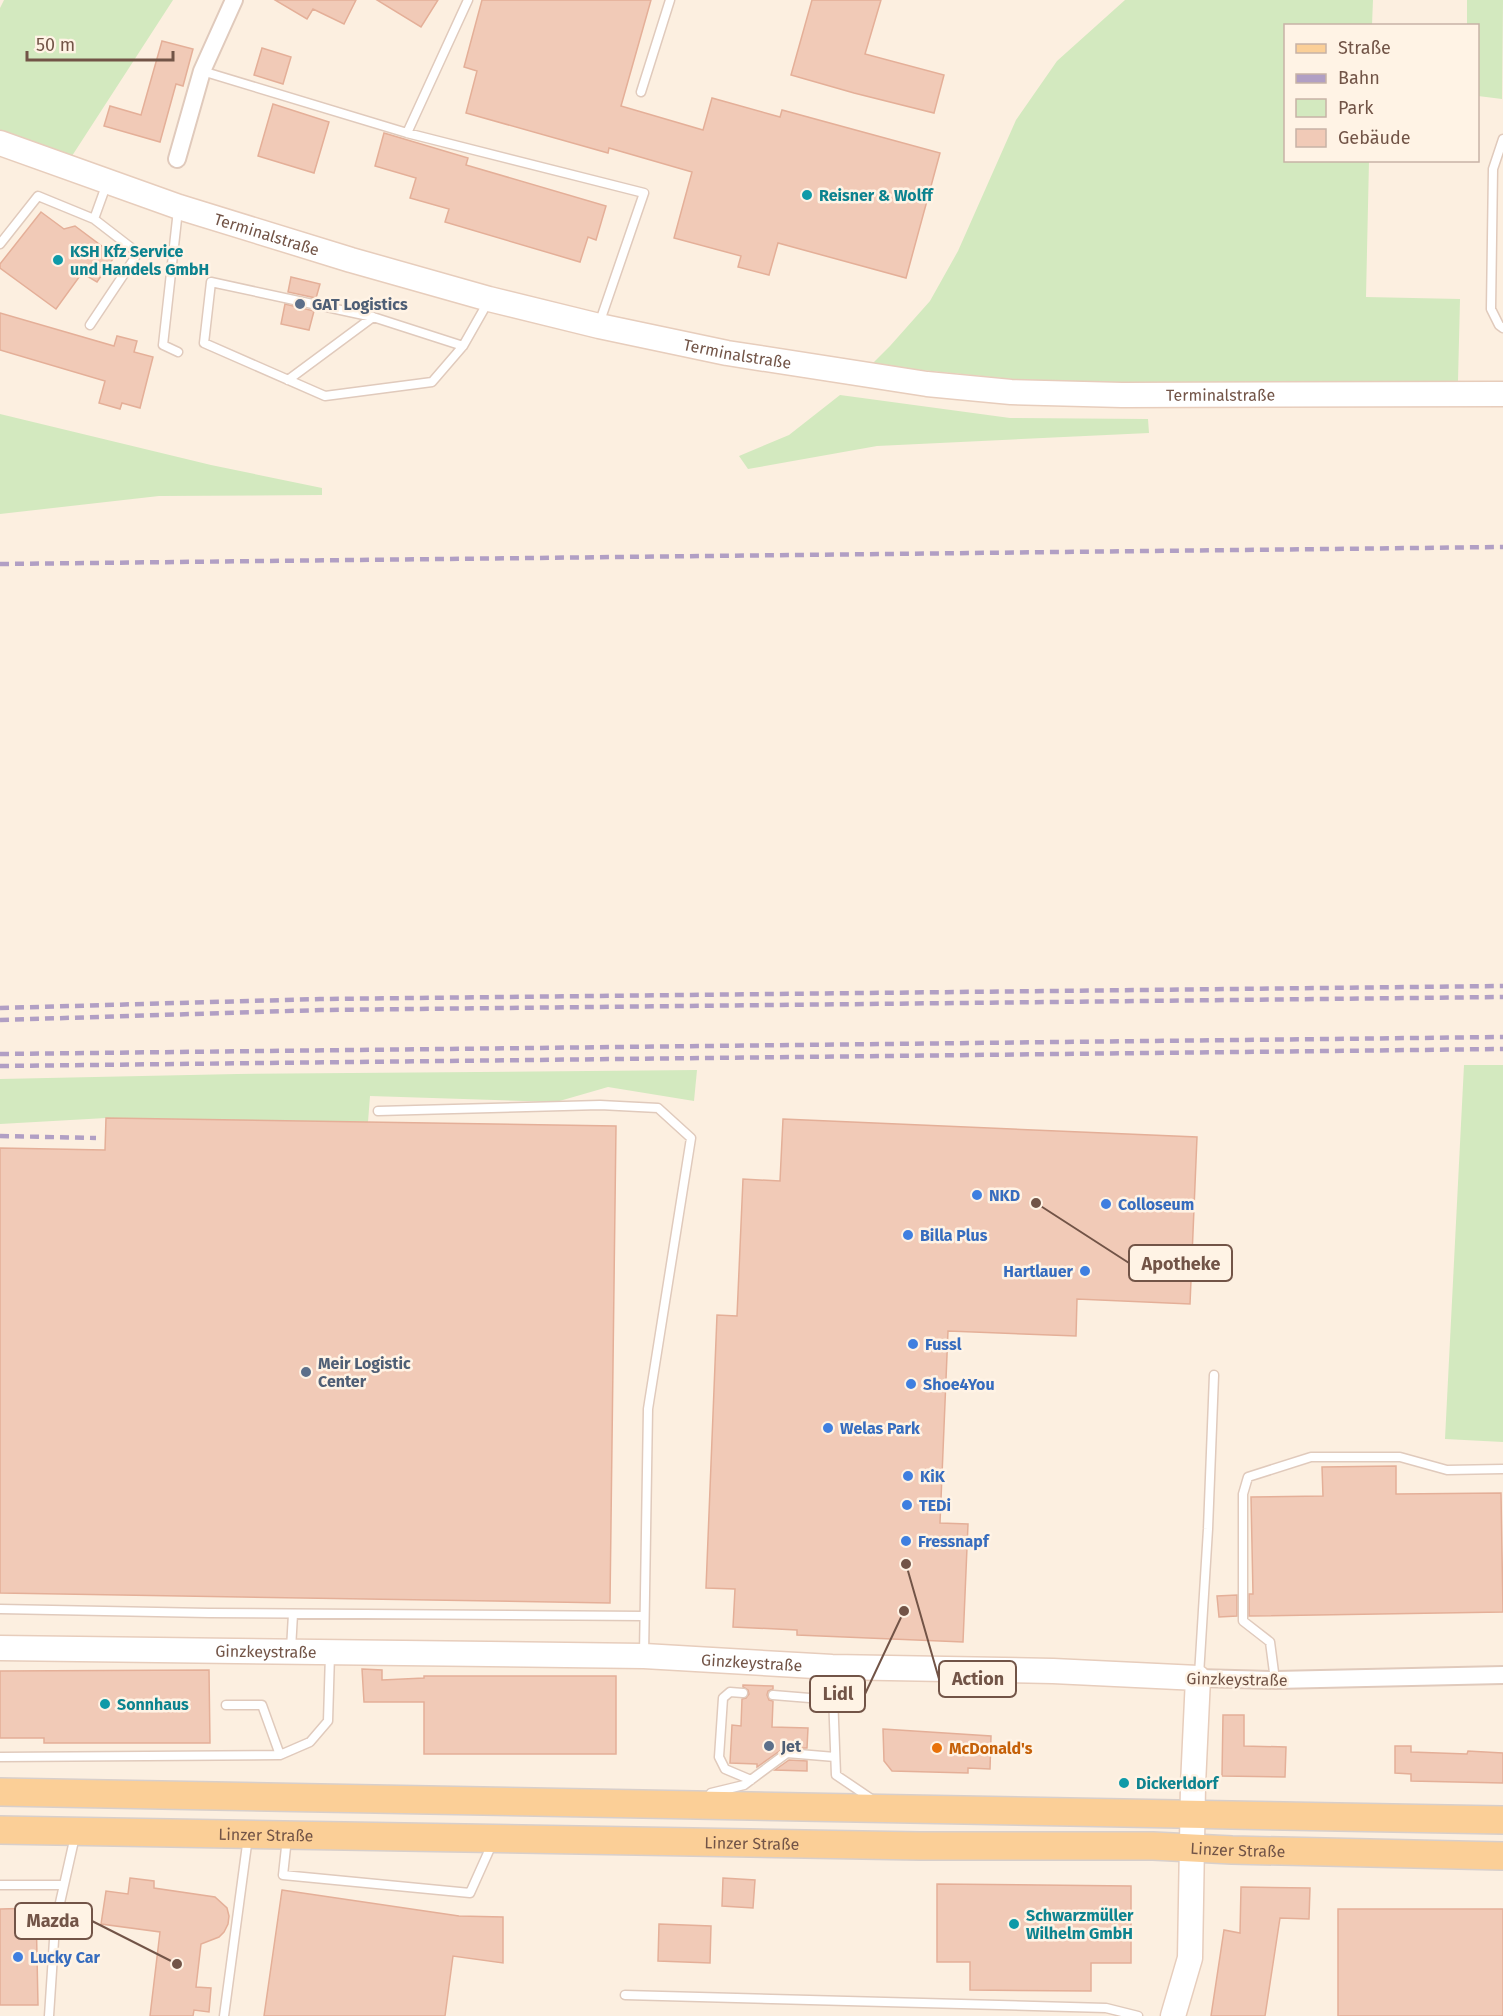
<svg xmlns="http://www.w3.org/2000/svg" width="1503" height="2016" viewBox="0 0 1503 2016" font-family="'Fira Sans',sans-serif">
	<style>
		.green { fill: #d3e9bf }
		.building { fill: #f1cab7; stroke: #e4af98; stroke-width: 1.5 }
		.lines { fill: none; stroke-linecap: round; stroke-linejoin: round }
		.lane-casing { stroke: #e0cabc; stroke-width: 11 }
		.street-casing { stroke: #e0cabc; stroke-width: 20 }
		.secondary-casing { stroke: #e7cdbc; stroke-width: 27 }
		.primary-casing { stroke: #d8cfcb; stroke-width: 30 }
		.lane { stroke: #fff; stroke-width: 8 }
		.street { stroke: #fff; stroke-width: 16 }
		.secondary { stroke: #fff; stroke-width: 24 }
		.primary { stroke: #fbcf97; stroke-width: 27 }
		.rail { stroke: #b19fc4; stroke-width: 4.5; stroke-dasharray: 9 6; stroke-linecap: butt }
		.culture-dot { fill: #0f9aa8; stroke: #fff3e5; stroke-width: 2 }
		.service-dot { fill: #5c6f8a; stroke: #fff3e5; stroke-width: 2 }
		.shop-dot { fill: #3f7fe0; stroke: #fff3e5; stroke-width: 2 }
		.food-dot { fill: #e8710a; stroke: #fff3e5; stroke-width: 2 }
		.labels { text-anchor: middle; stroke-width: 5; stroke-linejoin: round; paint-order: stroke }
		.culture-label { font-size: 16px; font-weight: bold; fill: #0d838f; stroke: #fff3e5; text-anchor: start }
		.street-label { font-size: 16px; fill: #725447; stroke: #fff3e5 }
		.service-label { font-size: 16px; font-weight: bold; fill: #4e5e75; stroke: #fff3e5; text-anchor: start }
		.shop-label { font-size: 16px; font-weight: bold; fill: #366cbe; stroke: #fff3e5; text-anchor: start }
		.food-label { font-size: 16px; font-weight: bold; fill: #c56008; stroke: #fff3e5; text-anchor: start }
		.leader { fill: none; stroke: #725447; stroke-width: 2 }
		.callout-dot { fill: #725447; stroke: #fff3e5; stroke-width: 2 }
		.callout { fill: #fff3e5; stroke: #725447; stroke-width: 2 }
		.callout-label { font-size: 18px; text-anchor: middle; font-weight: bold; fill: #725447 }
	</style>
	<rect width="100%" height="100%" fill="#fcefe0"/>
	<!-- green -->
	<path class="green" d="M 4,0 L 173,0 L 70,159 L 0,131 L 0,8 Z
		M 1125,0 L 1373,0 L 1372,25 L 1286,26 L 1286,160 L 1369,161 L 1366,297 L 1460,299 L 1458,381 L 1122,383 L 1012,379 L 871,365 L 890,346 L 930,301 L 958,251 L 1016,120 L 1057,61 Z
		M 1467,0 L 1503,0 L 1502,99 L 1478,96 L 1478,26 L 1467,25 Z
		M 840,395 L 1010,418 L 1148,419 L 1149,433 L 877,446 L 748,469 L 739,456 L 789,435 Z
		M 0,414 L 211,465 L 322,488 L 322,495 L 159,496 L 0,514 Z
		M 1464,1065 L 1503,1065 L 1503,1442 L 1445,1439 Z
		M 697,1070 L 694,1101 L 608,1087 L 556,1102 L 370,1096 L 368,1122 L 106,1118 L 0,1124 L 0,1079 L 237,1074 Z"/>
	<!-- building -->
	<path class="building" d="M 275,0 L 356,0 L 344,24 L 313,9 L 307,19 Z
		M 377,0 L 438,0 L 421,27 Z
		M 482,0 L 651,0 L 621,106 L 703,130 L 712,98 L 780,117 L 782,110 L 940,153 L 906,278 L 778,243 L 769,275 L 738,267 L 741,256 L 674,238 L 692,172 L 609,148 L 608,153 L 466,113 L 477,71 L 464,67 Z
		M 812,0 L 881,0 L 865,54 L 944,75 L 934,113 L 854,93 L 791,75 Z
		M 162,41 L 193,49 L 183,86 L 176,84 L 160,142 L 104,126 L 110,106 L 141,115 Z
		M 262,48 L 291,57 L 283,84 L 254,75 Z
		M 273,104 L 329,122 L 314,173 L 258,156 Z
		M 384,133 L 468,158 L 466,165 L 606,206 L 596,240 L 588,237 L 580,262 L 445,222 L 449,209 L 410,198 L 416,178 L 375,166 Z
		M 41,212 L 64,229 L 75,226 L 115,256 L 97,282 L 82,273 L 56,309 L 0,268 L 0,264 Z
		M 291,277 L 320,284 L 316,298 L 288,292 Z
		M 285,304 L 314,311 L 309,330 L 281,324 Z
		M 0,313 L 114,346 L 117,336 L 137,341 L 134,352 L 153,357 L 140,408 L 122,403 L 120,409 L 99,403 L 105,381 L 0,350 Z
		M 106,1118 L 616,1126 L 610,1603 L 0,1593 L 0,1148 L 105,1150 Z
		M 783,1119 L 1197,1137 L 1190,1304 L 1077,1299 L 1076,1336 L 948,1331 L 940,1523 L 968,1524 L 963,1642 L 797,1635 L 797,1630 L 733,1627 L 735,1589 L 706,1588 L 717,1315 L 737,1316 L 743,1179 L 780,1181 Z
		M 1396,1466 L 1396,1494 L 1501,1493 L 1503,1612 L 1249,1616 L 1249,1594 L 1253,1594 L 1251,1497 L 1323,1496 L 1322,1467 Z
		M 1237,1595 L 1237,1616 L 1219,1617 L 1217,1596 Z
		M 362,1669 L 382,1670 L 382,1680 L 424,1678 L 424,1676 L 616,1676 L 616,1754 L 424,1754 L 424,1702 L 364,1702 Z
		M 209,1670 L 210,1743 L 44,1743 L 44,1738 L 0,1738 L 0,1671 Z
		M 743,1685 L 773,1686 L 773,1689 L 768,1691 L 767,1695 L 769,1700 L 773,1701 L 772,1727 L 808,1728 L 807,1748 L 784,1748 L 757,1767 L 757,1764 L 730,1763 L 732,1725 L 741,1726 L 742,1699 L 746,1698 L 749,1694 L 748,1690 L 743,1687 Z
		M 1223,1715 L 1244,1715 L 1244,1746 L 1286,1747 L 1285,1777 L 1222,1776 Z
		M 883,1729 L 991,1736 L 990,1769 L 968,1768 L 968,1773 L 892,1771 L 884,1761 Z
		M 1395,1746 L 1411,1746 L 1411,1752 L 1467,1754 L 1468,1751 L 1503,1753 L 1503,1783 L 1411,1781 L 1411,1774 L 1395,1773 Z
		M 789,1760 L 807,1761 L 807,1771 L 775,1770 Z
		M 130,1878 L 154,1881 L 154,1888 L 215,1897 L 227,1908 L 229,1916 L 228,1924 L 224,1932 L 219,1937 L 201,1944 L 196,1987 L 211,1988 L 209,2012 L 194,2010 L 193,2016 L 150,2016 L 160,1932 L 101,1924 L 106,1891 L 128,1894 Z
		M 723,1878 L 755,1880 L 753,1908 L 722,1906 Z
		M 937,1884 L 1131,1886 L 1131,1963 L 1091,1963 L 1091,1991 L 970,1990 L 970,1962 L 937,1962 Z
		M 1241,1887 L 1310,1888 L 1309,1919 L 1280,1918 L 1265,2016 L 1211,2016 L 1224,1930 L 1240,1933 Z
		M 282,1890 L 459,1916 L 503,1917 L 503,1963 L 453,1956 L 445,2016 L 264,2016 Z
		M 36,1908 L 38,2005 L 0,2005 L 0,1909 Z
		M 1338,1909 L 1503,1909 L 1503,2016 L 1338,2016 Z
		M 659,1924 L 711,1926 L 710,1963 L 658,1961 Z"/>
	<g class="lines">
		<!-- lane casing -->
		<g class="lane-casing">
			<path id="lane" d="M 202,71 L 407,133 L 644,193 L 599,324
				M 641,92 L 670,0
				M 407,133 L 468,0
				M 1503,139 L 1493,169 L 1491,309 L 1499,325 L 1503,328
				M 0,244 L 38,196 L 94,219 L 107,183
				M 90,325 L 138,253 L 94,219
				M 463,346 L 373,317 L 211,282 L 204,343 L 325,396 L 432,382 L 463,346 L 488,302
				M 178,352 L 163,345 L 178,210
				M 288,380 L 373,317
				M 378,1111 L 600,1105 L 658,1108 L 691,1138 L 648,1409 L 644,1655
				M 0,1609 L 209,1613 L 644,1616
				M 291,1649 L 293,1614
				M 832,1668 L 836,1775 L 873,1800
				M 1199,1675 L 1208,1529 L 1214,1375
				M 1275,1680 L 1270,1642 L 1243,1621 L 1243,1494 L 1248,1477 L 1311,1457 L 1400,1457 L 1447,1470 L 1503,1469
				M 743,1693 L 730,1692 L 723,1698 L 719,1757 L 725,1769 L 751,1780
				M 773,1695 L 834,1700
				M 226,1705 L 262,1705 L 280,1755
				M 0,1757 L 280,1755 L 310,1742 L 328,1721 L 330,1654
				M 708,1797 L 711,1793 L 744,1785 L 787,1753 L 835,1757
				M 287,1838 L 283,1875 L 470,1893 L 492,1844
				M 0,1885 L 63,1885
				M 625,1995 L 1106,2008 L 1138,2016
				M 49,2016 L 55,1925 L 75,1836
				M 224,2016 L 248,1837"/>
		</g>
		<!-- street casing -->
		<g class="street-casing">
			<path id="street" d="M 177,159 L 202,71 L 234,0
				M 1198,1678 L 1275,1680 L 1503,1675"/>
		</g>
		<!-- secondary casing -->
		<g class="secondary-casing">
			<g id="secondary">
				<path id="s1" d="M 0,143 L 179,207 L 351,260 L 489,299 L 599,326 L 727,353 L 927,384 L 1011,392 L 1122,395 L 1503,394"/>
				<path id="s2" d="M 0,1648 L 644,1656 L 832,1667 L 1053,1671 L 1198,1678 L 1193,1785 L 1190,1958 L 1173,2016"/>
			</g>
		</g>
		<!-- primary casing -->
		<g class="primary-casing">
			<g id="primary">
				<path d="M 0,1792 L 1503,1820"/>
				<path id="s3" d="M 0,1830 L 920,1846 L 1153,1846 L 1232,1850 L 1503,1856"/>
			</g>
		</g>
		<!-- lane -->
		<use href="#lane" class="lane"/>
		<!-- street -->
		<use href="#street" class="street"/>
		<!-- secondary -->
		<use href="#secondary" class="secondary"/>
		<!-- primary -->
		<use href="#primary" class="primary"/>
		<!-- rail -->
		<path class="rail" d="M 0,564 L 1503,547
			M 0,1008 L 320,999 L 1503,986
			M 0,1020 L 321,1010 L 1503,997
			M 0,1054 L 1503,1037
			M 0,1066 L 1503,1049
			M 0,1136 L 96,1138"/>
	</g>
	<!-- markers -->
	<g class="culture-dot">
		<circle cx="807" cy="195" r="6"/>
		<circle cx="58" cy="260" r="6"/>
		<circle cx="105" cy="1704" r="6"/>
		<circle cx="1124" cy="1783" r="6"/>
		<circle cx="1014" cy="1924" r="6"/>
	</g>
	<g class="service-dot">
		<circle cx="300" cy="304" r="6"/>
		<circle cx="306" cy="1372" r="6"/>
		<circle cx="769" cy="1746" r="6"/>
	</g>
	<g class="shop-dot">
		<circle cx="977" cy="1195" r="6"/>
		<circle cx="1106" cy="1204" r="6"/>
		<circle cx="908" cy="1235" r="6"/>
		<circle cx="1085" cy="1271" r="6"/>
		<circle cx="913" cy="1344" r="6"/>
		<circle cx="911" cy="1384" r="6"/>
		<circle cx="828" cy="1428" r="6"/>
		<circle cx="908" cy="1476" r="6"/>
		<circle cx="907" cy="1505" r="6"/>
		<circle cx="906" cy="1541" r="6"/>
		<circle cx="18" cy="1957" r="6"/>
	</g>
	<circle class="food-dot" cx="937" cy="1748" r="6"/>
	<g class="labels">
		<!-- culture labels -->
		<g class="culture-label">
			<text x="819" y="201">Reisner &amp; Wolff</text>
			<text x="70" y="257">KSH Kfz Service<tspan x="70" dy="18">und Handels GmbH</tspan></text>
			<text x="117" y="1710">Sonnhaus</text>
			<text x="1136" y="1789">Dickerldorf</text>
			<text x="1026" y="1921">Schwarzmüller<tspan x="1026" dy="18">Wilhelm GmbH</tspan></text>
		</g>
		<!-- street labels -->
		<g class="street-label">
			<text dy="6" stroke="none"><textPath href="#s1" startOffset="282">Terminalstraße</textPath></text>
			<text dy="6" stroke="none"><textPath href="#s1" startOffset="768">Terminalstraße</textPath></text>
			<text dy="6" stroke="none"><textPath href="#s1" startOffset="1254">Terminalstraße</textPath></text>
			<text dy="6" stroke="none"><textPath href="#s2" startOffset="266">Ginzkeystraße</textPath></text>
			<text dy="6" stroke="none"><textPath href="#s2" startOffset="752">Ginzkeystraße</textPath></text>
			<text transform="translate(1237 1679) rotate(1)" y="6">Ginzkeystraße</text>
			<text dy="6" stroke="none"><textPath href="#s3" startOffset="266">Linzer Straße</textPath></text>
			<text dy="6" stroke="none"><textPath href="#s3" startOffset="752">Linzer Straße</textPath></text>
			<text dy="6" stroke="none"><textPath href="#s3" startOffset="1238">Linzer Straße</textPath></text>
		</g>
		<!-- service labels -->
		<g class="service-label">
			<text x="312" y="310">GAT Logistics</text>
			<text x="318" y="1369">Meir Logistic<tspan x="318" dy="18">Center</tspan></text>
			<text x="781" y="1752">Jet</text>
		</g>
		<!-- shop labels -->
		<g class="shop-label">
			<text x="989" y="1201">NKD</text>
			<text x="1118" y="1210">Colloseum</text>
			<text x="920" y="1241">Billa Plus</text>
			<text x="1073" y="1277" text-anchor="end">Hartlauer</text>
			<text x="925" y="1350">Fussl</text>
			<text x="923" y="1390">Shoe4You</text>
			<text x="840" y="1434">Welas Park</text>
			<text x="920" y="1482">KiK</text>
			<text x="919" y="1511">TEDi</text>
			<text x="918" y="1547">Fressnapf</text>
			<text x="30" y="1963">Lucky Car</text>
		</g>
		<!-- food labels -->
		<g class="food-label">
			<text x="949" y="1754">McDonald's</text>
		</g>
	</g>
	<!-- callouts -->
	<path class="leader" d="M1036 1203L1129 1263M906 1564L939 1679M904 1611L865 1694M177 1964L92 1921"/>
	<g class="callout-dot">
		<circle cx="1036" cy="1203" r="6"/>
		<circle cx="906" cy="1564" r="6"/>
		<circle cx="904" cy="1611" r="6"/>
		<circle cx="177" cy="1964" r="6"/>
	</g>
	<g class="callout">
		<rect x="1129" y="1245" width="103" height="36" rx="6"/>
		<rect x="939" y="1661" width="77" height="36" rx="6"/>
		<rect x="810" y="1676" width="55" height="36" rx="6"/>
		<rect x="15" y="1903" width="77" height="36" rx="6"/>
	</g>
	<g class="callout-label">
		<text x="1181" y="1270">Apotheke</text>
		<text x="978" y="1685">Action</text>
		<text x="838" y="1700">Lidl</text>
		<text x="53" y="1927">Mazda</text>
	</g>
	<!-- legend -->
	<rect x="1284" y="24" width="195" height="138" fill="#fff3e5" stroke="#c7b3a6" stroke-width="1.5"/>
	<rect x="1296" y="44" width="30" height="9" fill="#fbcf97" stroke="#c7b3a6" stroke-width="1.5"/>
	<text x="1338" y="54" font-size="18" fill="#725447">Straße</text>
	<rect x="1296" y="74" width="30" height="9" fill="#b19fc4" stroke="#c7b3a6" stroke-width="1.5"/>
	<text x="1338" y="84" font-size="18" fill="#725447">Bahn</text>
	<rect x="1296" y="99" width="30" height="18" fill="#d3e9bf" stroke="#c7b3a6" stroke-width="1.5"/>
	<text x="1338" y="114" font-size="18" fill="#725447">Park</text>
	<rect x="1296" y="129" width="30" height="18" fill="#f1cab7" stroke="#c7b3a6" stroke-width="1.5"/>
	<text x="1338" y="144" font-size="18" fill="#725447">Gebäude</text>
	<!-- scale -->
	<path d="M27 51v9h146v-9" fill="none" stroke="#725447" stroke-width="3"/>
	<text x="36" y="51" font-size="18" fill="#725447" stroke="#fff3e5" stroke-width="4.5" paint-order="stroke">50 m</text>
</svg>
